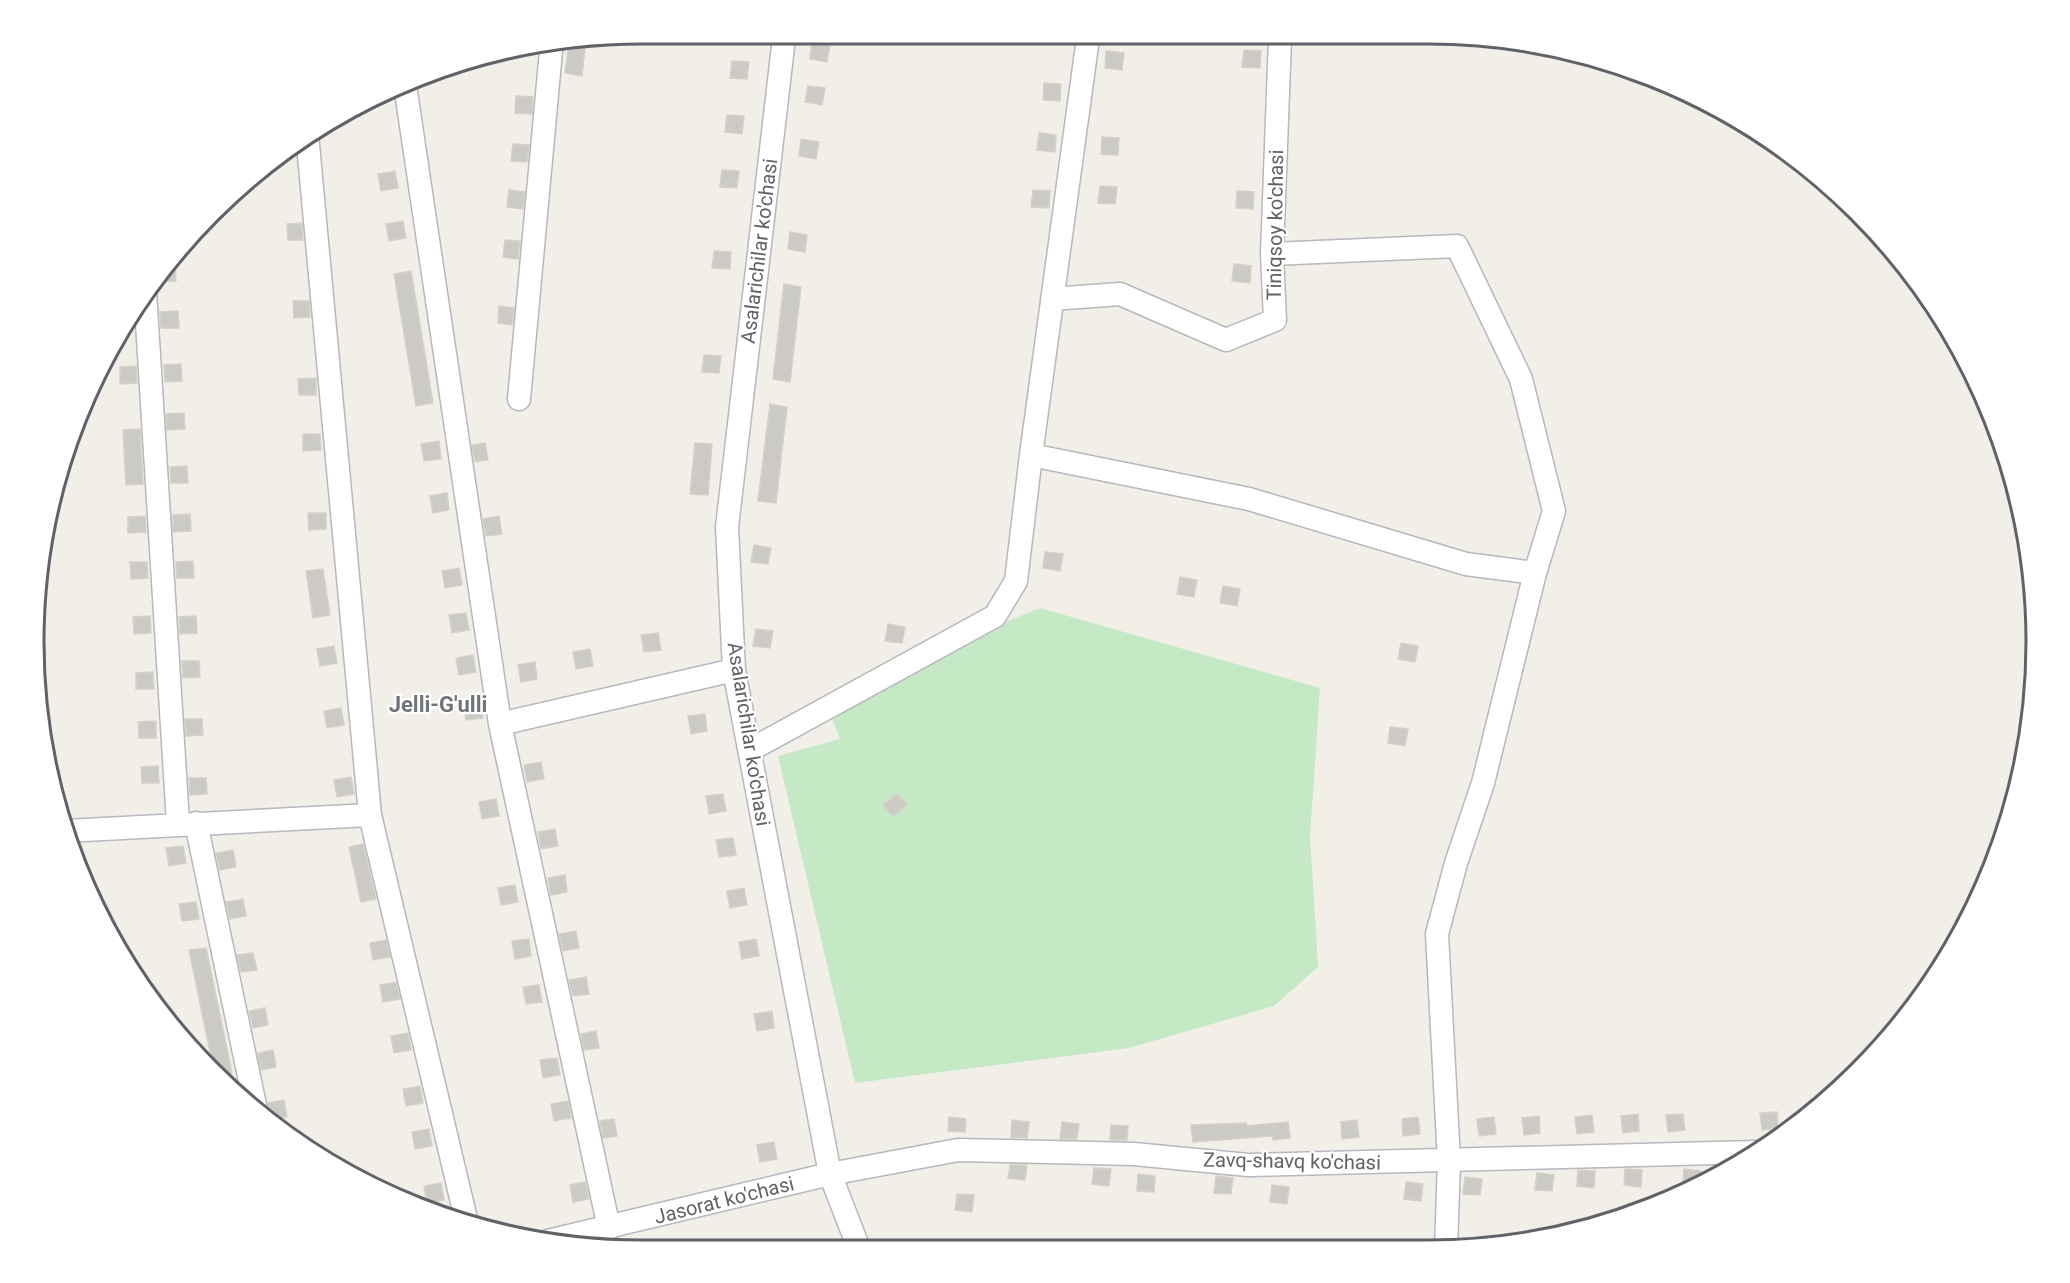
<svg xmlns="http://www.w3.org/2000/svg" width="2070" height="1283" viewBox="0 0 2070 1283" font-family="Roboto,sans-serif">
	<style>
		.green { fill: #c5e8c5 }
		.building { fill: #cccac5; stroke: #d6d1c6; stroke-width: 1.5 }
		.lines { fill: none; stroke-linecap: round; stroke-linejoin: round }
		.minor-casing { stroke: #b5b8bc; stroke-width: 25 }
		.minor { stroke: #fff; stroke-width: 22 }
		.labels { text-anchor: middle; stroke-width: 4.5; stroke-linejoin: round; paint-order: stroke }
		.street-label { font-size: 20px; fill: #5f6368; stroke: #fff }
		.quarter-label { font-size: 22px; font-weight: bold; fill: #70757a; stroke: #fff }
		.rim { fill: none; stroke: #5f6368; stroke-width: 3 }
	</style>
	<rect width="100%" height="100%" fill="#f1efe8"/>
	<!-- green -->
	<path class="green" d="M 1040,608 L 1320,688 L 1310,837 L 1318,967 L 1274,1006 L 1129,1048 L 855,1083 L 778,756 L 840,739 L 830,713 L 942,648 Z"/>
	<!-- building -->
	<path class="building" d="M 570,38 L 586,38 L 582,76 L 565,73 Z
		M 812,43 L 830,45 L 827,62 L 810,59 Z
		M 1244,50 L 1261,51 L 1260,68 L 1242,67 Z
		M 1106,51 L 1124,53 L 1122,70 L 1105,68 Z
		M 732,61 L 749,62 L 747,79 L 730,78 Z
		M 1044,83 L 1061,84 L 1060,101 L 1043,100 Z
		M 808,86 L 825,88 L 822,105 L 805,102 Z
		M 516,96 L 533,97 L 532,114 L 515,113 Z
		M 727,115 L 744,116 L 742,134 L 725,132 Z
		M 1039,133 L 1056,135 L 1055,152 L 1037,150 Z
		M 1102,137 L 1119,138 L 1118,155 L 1101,154 Z
		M 801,139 L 819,142 L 816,159 L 799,156 Z
		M 513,144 L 529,145 L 527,162 L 511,161 Z
		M 722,170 L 739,171 L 737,188 L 720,187 Z
		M 395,171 L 398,188 L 381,191 L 378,174 Z
		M 1100,186 L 1117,187 L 1115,204 L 1098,203 Z
		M 509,190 L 525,192 L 523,209 L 507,207 Z
		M 1033,190 L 1050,191 L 1049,208 L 1031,207 Z
		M 1237,191 L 1254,192 L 1253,209 L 1236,208 Z
		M 403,221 L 406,238 L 389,241 L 386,224 Z
		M 302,223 L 303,240 L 288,240 L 287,224 Z
		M 790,232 L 807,235 L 805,252 L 788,249 Z
		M 505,240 L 520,241 L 518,259 L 503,257 Z
		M 714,251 L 731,252 L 730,269 L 712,268 Z
		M 175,264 L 176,281 L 158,282 L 158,272 L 164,265 Z
		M 1234,264 L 1251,266 L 1250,283 L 1232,281 Z
		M 411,271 L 433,403 L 416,406 L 394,274 Z
		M 784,284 L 801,287 L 790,382 L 773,379 Z
		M 293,301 L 309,301 L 310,317 L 294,318 Z
		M 499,306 L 514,308 L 512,325 L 498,323 Z
		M 178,311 L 179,328 L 161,328 L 160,312 Z
		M 704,355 L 721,356 L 719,373 L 702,372 Z
		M 181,364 L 182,381 L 165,382 L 164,365 Z
		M 136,366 L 137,383 L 120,384 L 120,367 Z
		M 316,378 L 316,395 L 299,395 L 298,379 Z
		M 770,404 L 787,407 L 776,503 L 758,501 Z
		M 184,413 L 185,429 L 167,430 L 166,414 Z
		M 140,429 L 143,484 L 126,485 L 123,430 Z
		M 303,434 L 320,434 L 321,450 L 303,451 Z
		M 439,441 L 441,459 L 424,461 L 421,444 Z
		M 485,443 L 488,460 L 475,462 L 472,445 Z
		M 695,443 L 712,444 L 708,495 L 690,494 Z
		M 187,466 L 188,483 L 171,483 L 170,467 Z
		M 447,493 L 449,510 L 433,513 L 430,496 Z
		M 308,513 L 326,513 L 326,529 L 309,530 Z
		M 190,514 L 191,531 L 173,532 L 173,515 Z
		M 145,516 L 146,532 L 128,533 L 128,517 Z
		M 499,516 L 502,534 L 486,536 L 483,519 Z
		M 754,545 L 771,548 L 768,564 L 751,562 Z
		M 1045,552 L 1063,554 L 1060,571 L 1043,568 Z
		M 193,561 L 194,578 L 177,578 L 176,562 Z
		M 130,562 L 147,562 L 148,578 L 131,579 Z
		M 459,568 L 462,585 L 445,588 L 442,571 Z
		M 323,569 L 330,615 L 313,618 L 306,571 Z
		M 1180,577 L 1197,580 L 1194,597 L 1177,594 Z
		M 1223,586 L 1240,589 L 1237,606 L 1220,603 Z
		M 466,613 L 469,630 L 452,633 L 449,615 Z
		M 150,616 L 151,633 L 134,634 L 133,617 Z
		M 196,616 L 197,633 L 180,634 L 179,617 Z
		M 888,624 L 905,627 L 902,643 L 885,641 Z
		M 756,629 L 773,631 L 770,648 L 753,646 Z
		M 658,633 L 661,650 L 644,652 L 641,635 Z
		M 1401,643 L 1418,646 L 1415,662 L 1398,659 Z
		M 334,646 L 337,663 L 320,666 L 317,649 Z
		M 590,649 L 593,666 L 576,669 L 573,652 Z
		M 473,655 L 476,672 L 459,675 L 456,658 Z
		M 182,661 L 199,661 L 200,677 L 183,678 Z
		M 535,662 L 537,679 L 521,682 L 518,665 Z
		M 153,672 L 154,689 L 136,689 L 136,673 Z
		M 480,701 L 483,718 L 466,720 L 464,703 Z
		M 341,708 L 344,725 L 327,728 L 324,711 Z
		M 705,714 L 707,731 L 691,734 L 688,716 Z
		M 185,719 L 202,719 L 203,735 L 186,736 Z
		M 156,721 L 156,738 L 139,738 L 138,722 Z
		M 1390,727 L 1408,729 L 1405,746 L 1388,743 Z
		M 541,762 L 544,779 L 527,782 L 524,765 Z
		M 158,766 L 159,783 L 142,783 L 141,767 Z
		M 351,777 L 354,794 L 337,797 L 334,780 Z
		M 189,778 L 206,778 L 207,794 L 190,795 Z
		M 723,794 L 726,811 L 709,814 L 706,796 Z
		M 897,794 L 907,805 L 893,816 L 883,805 Z
		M 496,799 L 499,816 L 482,819 L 479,802 Z
		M 555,829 L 558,846 L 541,849 L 538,832 Z
		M 733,838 L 736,855 L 719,857 L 716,840 Z
		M 363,844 L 376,899 L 361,902 L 349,847 Z
		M 183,846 L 186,863 L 169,866 L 166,848 Z
		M 233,850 L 236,867 L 220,870 L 216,853 Z
		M 565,875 L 567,892 L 551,895 L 548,878 Z
		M 515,885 L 518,902 L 501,905 L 498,888 Z
		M 744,888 L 747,905 L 730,908 L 727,891 Z
		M 243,899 L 246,916 L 230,919 L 226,902 Z
		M 196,902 L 199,919 L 182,921 L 179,904 Z
		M 576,931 L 579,948 L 563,951 L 559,934 Z
		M 529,939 L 531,956 L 515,959 L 512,941 Z
		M 756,939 L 759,956 L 742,959 L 739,942 Z
		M 386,940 L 390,957 L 373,960 L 370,943 Z
		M 206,948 L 232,1073 L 219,1075 L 214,1071 L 189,950 Z
		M 253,953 L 257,970 L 241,972 L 237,955 Z
		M 586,977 L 589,994 L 573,996 L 569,980 Z
		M 396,982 L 400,999 L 383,1002 L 380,985 Z
		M 539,985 L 542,1002 L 526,1004 L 523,987 Z
		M 265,1008 L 268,1025 L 253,1028 L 249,1011 Z
		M 772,1011 L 774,1028 L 757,1031 L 754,1014 Z
		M 596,1031 L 599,1048 L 584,1050 L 581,1034 Z
		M 408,1033 L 411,1050 L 394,1053 L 391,1036 Z
		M 273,1050 L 276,1067 L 261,1070 L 258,1053 Z
		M 557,1058 L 560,1075 L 543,1078 L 540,1060 Z
		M 420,1086 L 423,1103 L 406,1106 L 403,1089 Z
		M 284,1100 L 287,1117 L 270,1120 L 268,1103 Z
		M 568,1101 L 571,1118 L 554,1121 L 551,1104 Z
		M 1777,1112 L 1778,1128 L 1762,1130 L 1760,1113 Z
		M 1638,1114 L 1639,1131 L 1623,1133 L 1621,1116 Z
		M 1683,1114 L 1685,1130 L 1668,1132 L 1666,1115 Z
		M 1592,1115 L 1594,1132 L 1577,1134 L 1575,1117 Z
		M 1539,1116 L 1540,1133 L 1524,1135 L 1522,1118 Z
		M 949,1117 L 966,1119 L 965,1132 L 948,1131 Z
		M 1418,1117 L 1420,1134 L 1403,1136 L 1402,1119 Z
		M 1494,1117 L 1496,1134 L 1479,1136 L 1477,1119 Z
		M 614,1119 L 617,1136 L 603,1138 L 600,1121 Z
		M 1012,1120 L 1029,1122 L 1027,1138 L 1011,1137 Z
		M 1357,1120 L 1359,1137 L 1342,1139 L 1341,1122 Z
		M 1062,1122 L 1079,1124 L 1077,1139 L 1060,1139 Z
		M 1288,1122 L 1290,1138 L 1273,1140 L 1273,1136 L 1193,1142 L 1191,1125 L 1246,1123 L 1247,1126 Z
		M 1111,1125 L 1128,1126 L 1127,1140 L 1110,1140 Z
		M 429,1129 L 432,1146 L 415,1149 L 412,1132 Z
		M 774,1142 L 777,1159 L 760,1162 L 757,1145 Z
		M 1010,1165 L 1027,1165 L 1025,1180 L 1008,1178 Z
		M 1094,1168 L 1111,1169 L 1109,1186 L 1092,1184 Z
		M 1625,1169 L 1642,1170 L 1641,1187 L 1624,1185 Z
		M 1684,1169 L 1701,1171 L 1700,1182 L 1682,1190 Z
		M 1578,1170 L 1595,1171 L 1594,1188 L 1577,1186 Z
		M 1537,1173 L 1554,1175 L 1552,1191 L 1535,1190 Z
		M 1138,1174 L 1155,1176 L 1154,1192 L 1137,1191 Z
		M 1216,1176 L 1233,1178 L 1231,1194 L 1214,1193 Z
		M 1465,1177 L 1482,1179 L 1480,1195 L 1463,1194 Z
		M 585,1182 L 589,1199 L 573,1202 L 570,1185 Z
		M 1406,1182 L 1423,1184 L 1421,1201 L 1404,1199 Z
		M 441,1183 L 444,1200 L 427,1203 L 424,1186 Z
		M 1272,1185 L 1289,1187 L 1287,1204 L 1270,1202 Z
		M 957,1194 L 974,1195 L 972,1212 L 955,1210 Z"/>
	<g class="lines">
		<!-- minor casing -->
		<g class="minor-casing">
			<path id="minor" d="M 784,38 L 727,527 L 734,670 L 830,1174 L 858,1246
				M 405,85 L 500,724 L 609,1228
				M 307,134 L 370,815 L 466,1219
				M 1272,254 L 1457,246 L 1521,379 L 1554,511 L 1535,573 L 1483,783 L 1456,863 L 1437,934 L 1449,1161 L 1446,1249
				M 145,291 L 178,823
				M 1052,299 L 1120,294 L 1226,340 L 1275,320 L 1272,254 L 1280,38
				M 519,399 L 552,40
				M 1031,455 L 1249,499 L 1466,564 L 1535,573
				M 500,724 L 734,670
				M 750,750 L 995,616 L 1016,581 L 1031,455 L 1088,38
				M 196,823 L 256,1110
				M 65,831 L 370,815
				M 548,1241 L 830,1174 L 958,1150 L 1134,1154 L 1248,1165 L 1755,1152"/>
		</g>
		<!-- minor -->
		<use href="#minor" class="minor"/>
	</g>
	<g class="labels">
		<!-- street labels -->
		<g class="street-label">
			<text transform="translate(1275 225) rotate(-89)" y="7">Tiniqsoy ko'chasi</text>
			<text transform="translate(759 251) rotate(-83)" y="7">Asalarichilar ko'chasi</text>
			<text transform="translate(749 734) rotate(81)" y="7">Asalarichilar ko'chasi</text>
			<text transform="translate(1292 1161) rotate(1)" y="7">Zavq-shavq ko'chasi</text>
			<text transform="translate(724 1200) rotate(-14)" y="7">Jasorat ko'chasi</text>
		</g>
		<!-- quarter labels -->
		<g class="quarter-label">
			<text x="438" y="712">Jelli-G'ulli</text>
		</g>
	</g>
	<!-- crop -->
	<path d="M0 0H2070V1283H0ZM642 44H1428A598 598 0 0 1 2026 642V642A598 598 0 0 1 1428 1240H642A598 598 0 0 1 44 642V642A598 598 0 0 1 642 44Z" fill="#fff" fill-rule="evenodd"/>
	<path class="rim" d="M642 44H1428A598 598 0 0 1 2026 642V642A598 598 0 0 1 1428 1240H642A598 598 0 0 1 44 642V642A598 598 0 0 1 642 44Z"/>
</svg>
